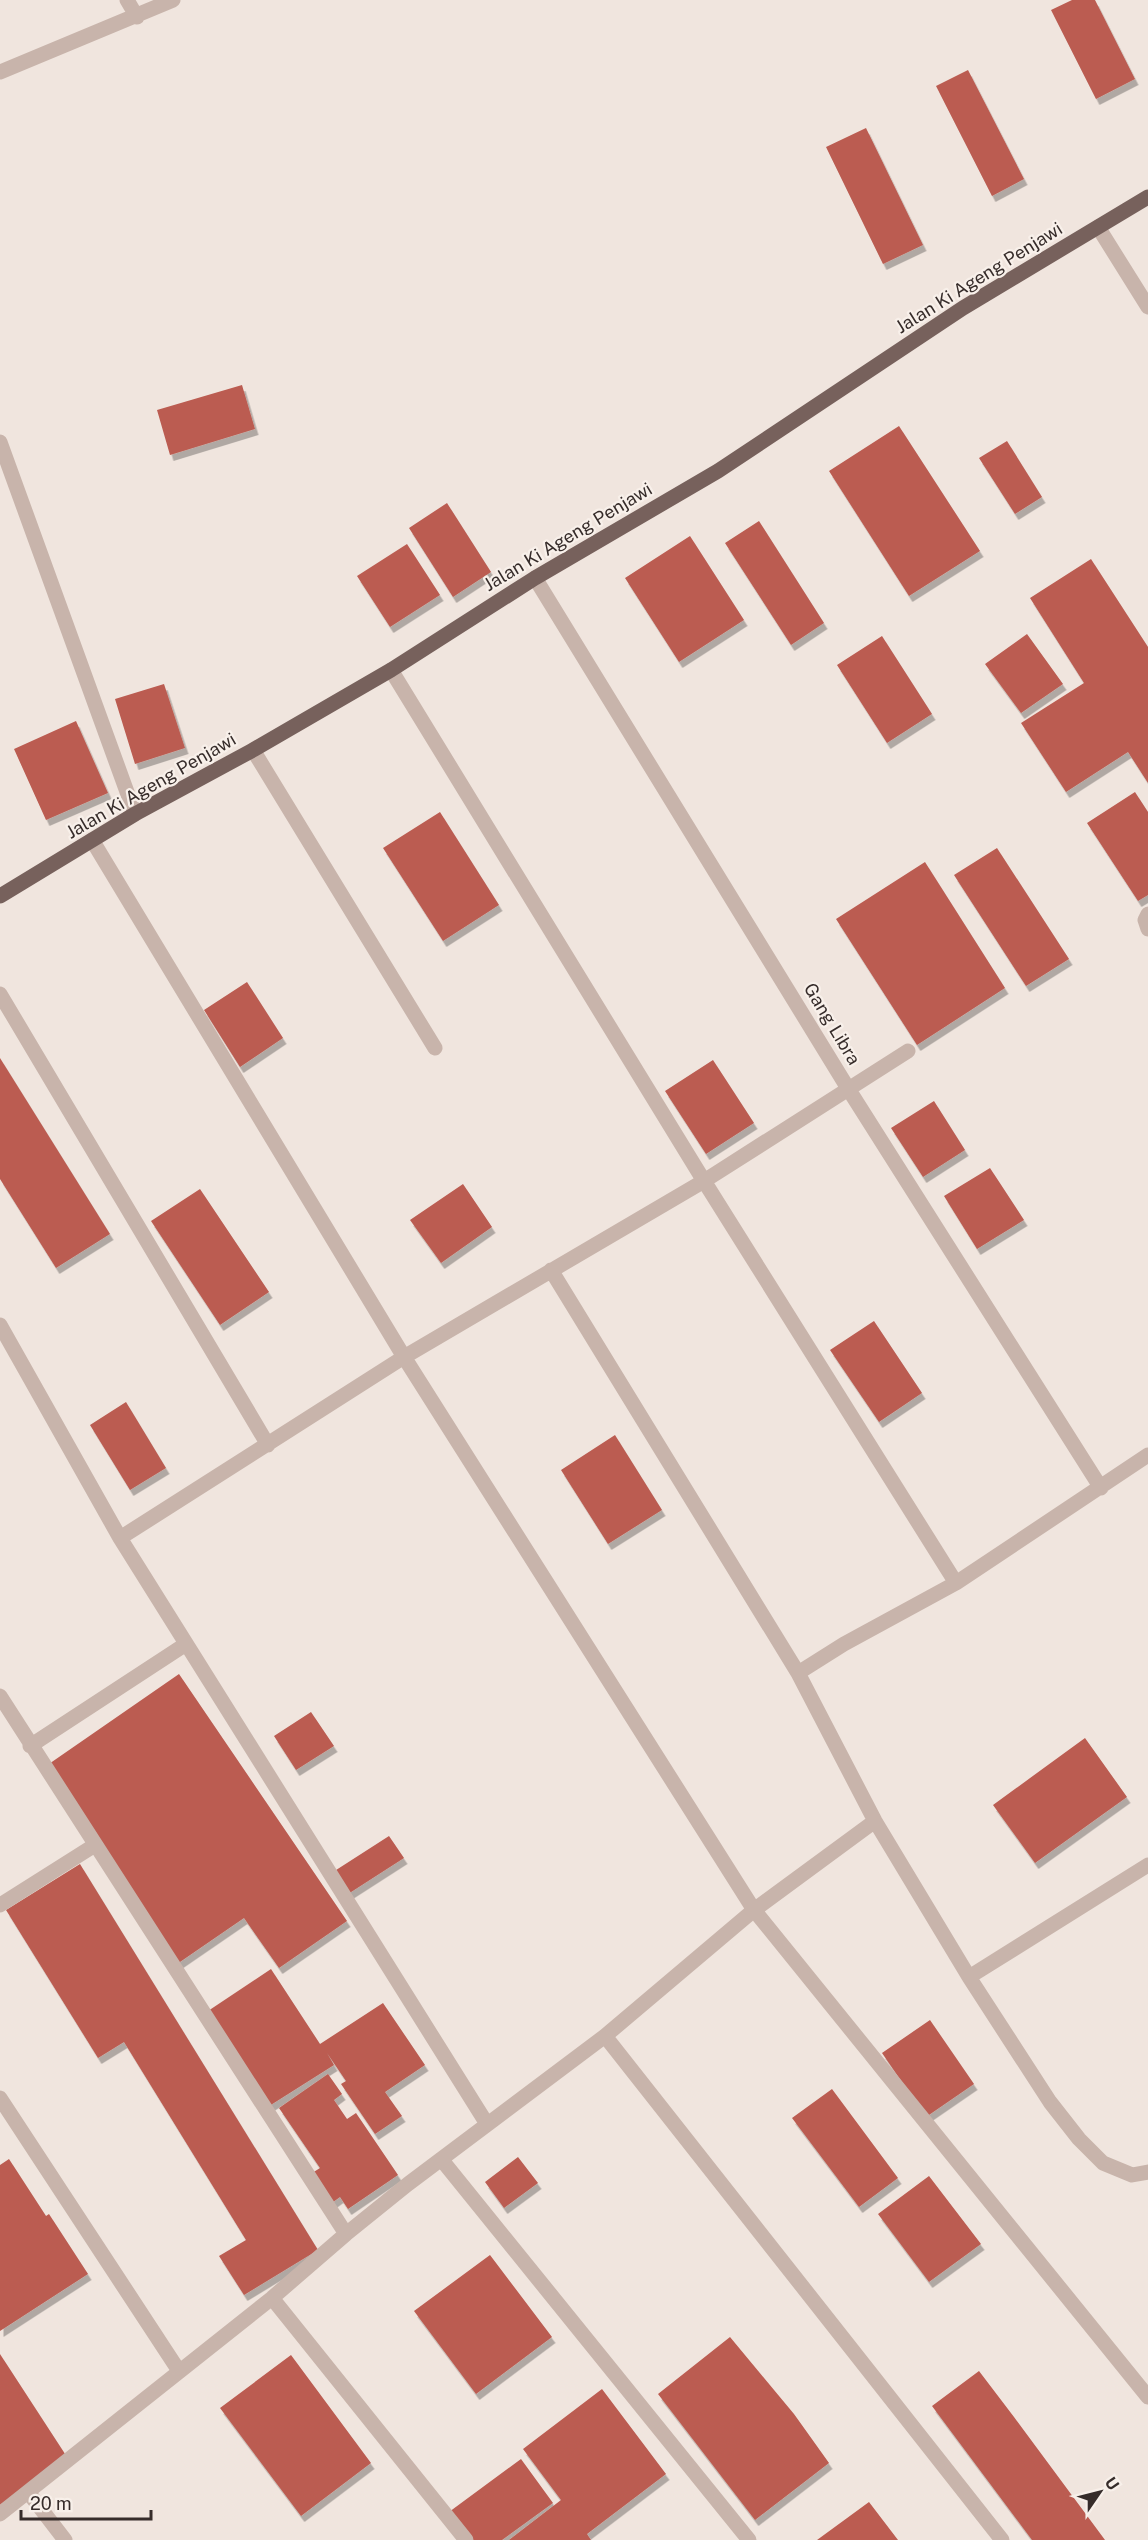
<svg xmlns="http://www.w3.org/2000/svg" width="1148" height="2540" viewBox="0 0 1148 2540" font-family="'Public Sans',sans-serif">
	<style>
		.building { fill: #bb5c51; filter: url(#shadow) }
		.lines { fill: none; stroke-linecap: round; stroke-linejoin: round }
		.minor { stroke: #c8b4ab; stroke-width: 15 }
		.major { stroke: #77615c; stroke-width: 15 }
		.labels { text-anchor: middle; stroke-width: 4.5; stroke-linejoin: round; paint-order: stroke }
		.street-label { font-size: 18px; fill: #362c2a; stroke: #f8f0ea }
	</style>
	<defs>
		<filter id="shadow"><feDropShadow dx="3.5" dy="6" stdDeviation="0" flood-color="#0004"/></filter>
	</defs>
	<rect width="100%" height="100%" fill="#f0e5de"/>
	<!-- building -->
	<path class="building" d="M 1072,0 L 1095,0 L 1135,79 L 1096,99 L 1051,10 Z
		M 968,70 L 1024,179 L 992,196 L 936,86 Z
		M 866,128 L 923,245 L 883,264 L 826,147 Z
		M 242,385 L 255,429 L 170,455 L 157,410 Z
		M 899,426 L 980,551 L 909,596 L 829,471 Z
		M 1007,441 L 1042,497 L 1015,514 L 979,458 Z
		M 447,503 L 491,572 L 453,597 L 409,528 Z
		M 759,521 L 824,623 L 791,645 L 725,543 Z
		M 690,536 L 744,620 L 679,662 L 625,578 Z
		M 407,544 L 440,595 L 390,627 L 357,576 Z
		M 1091,559 L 1148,647 L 1148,783 L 1128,752 L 1066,792 L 1021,723 L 1084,683 L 1030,598 Z
		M 1027,634 L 1063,684 L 1021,713 L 985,664 Z
		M 882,636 L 932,714 L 887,743 L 837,665 Z
		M 164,684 L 185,748 L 135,764 L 115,699 Z
		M 76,721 L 108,793 L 46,820 L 14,749 Z
		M 1135,792 L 1148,812 L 1148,895 L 1138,901 L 1087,823 Z
		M 440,812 L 499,905 L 443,941 L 383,848 Z
		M 997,848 L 1069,959 L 1026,986 L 954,875 Z
		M 925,862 L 1005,988 L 917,1045 L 836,919 Z
		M 247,982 L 283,1038 L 240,1067 L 204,1010 Z
		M 0,1058 L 110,1234 L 56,1268 L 0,1179 Z
		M 713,1060 L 754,1123 L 706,1154 L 665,1091 Z
		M 934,1101 L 965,1150 L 923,1177 L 891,1128 Z
		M 990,1168 L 1024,1220 L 977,1249 L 944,1196 Z
		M 463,1184 L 492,1227 L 441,1263 L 410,1220 Z
		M 200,1189 L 269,1292 L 220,1325 L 151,1221 Z
		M 874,1321 L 922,1393 L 879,1422 L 830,1350 Z
		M 126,1402 L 166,1468 L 130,1490 L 90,1425 Z
		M 615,1435 L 662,1510 L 608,1544 L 561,1470 Z
		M 179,1674 L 347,1921 L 279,1968 L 244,1918 L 177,1964 L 46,1766 Z
		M 311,1712 L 334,1746 L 296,1770 L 274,1736 Z
		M 1085,1738 L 1127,1797 L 1035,1863 L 993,1805 Z
		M 389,1836 L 404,1858 L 348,1894 L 333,1872 Z
		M 80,1864 L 318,2250 L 244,2295 L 219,2256 L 246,2240 L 124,2042 L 98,2058 L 6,1910 Z
		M 271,1969 L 320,2044 L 383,2003 L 425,2065 L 385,2092 L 402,2116 L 375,2134 L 341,2084 L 346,2081 L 327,2053 L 334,2065 L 266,2108 L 205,2013 Z
		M 930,2020 L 974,2084 L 926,2117 L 882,2053 Z
		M 328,2074 L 342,2094 L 334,2100 L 347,2119 L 356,2113 L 398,2175 L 348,2209 L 340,2197 L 329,2205 L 309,2175 L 320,2168 L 279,2108 Z
		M 832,2089 L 898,2178 L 859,2207 L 792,2118 Z
		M 518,2157 L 538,2183 L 504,2208 L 485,2182 Z
		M 9,2159 L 46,2216 L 49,2214 L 88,2274 L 0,2331 L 0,2165 Z
		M 929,2176 L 981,2244 L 929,2282 L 878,2214 Z
		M 490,2255 L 552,2337 L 476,2394 L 414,2311 Z
		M 730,2337 L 794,2414 L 829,2463 L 755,2520 L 658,2394 Z
		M 0,2354 L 67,2457 L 0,2505 Z
		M 291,2355 L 371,2463 L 301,2516 L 220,2408 Z
		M 979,2371 L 1014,2417 L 1105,2540 L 1032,2540 L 932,2406 Z
		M 602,2389 L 666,2474 L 587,2534 L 591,2540 L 509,2540 L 561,2500 L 523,2449 Z
		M 521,2459 L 553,2503 L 502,2540 L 470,2540 L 449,2512 Z
		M 869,2502 L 898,2540 L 817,2540 Z"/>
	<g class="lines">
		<!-- minor -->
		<path class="minor" d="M 127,0 L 137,17
			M 0,72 L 173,0
			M 1098,227 L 1148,307
			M 0,442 L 135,814
			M 535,578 L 849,1090 L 1101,1488
			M 391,670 L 704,1181 L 956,1583 L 844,1644 L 798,1673 L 875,1821 L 969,1977 L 1148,1865
			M 253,750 L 435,1048
			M 92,840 L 404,1357 L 754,1910 L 1148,2397
			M 1148,914 L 1145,920 L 1148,929
			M 0,994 L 268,1445
			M 551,1270 L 798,1673
			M 0,1325 L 120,1538 L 487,2124
			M 120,1538 L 404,1357 L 704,1181 L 908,1051
			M 956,1583 L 1148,1455
			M 0,1696 L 346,2234
			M 30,1746 L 186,1644
			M 0,1905 L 95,1845
			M 969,1977 L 1050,2102 L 1079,2139 L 1103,2163 L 1132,2175 L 1148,2172
			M 605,2036 L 1002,2540
			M 0,2098 L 179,2371
			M 441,2159 L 749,2540
			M 272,2298 L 466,2540
			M 28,2492 L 65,2540
			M 0,2514 L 272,2298 L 346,2234 L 408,2184 L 605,2036 L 754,1910 L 875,1821"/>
		<!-- major -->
		<path class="major" d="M 0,896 L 135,814 L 253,750 L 391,670 L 535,578 L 718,471 L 963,308 L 1148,197"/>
	</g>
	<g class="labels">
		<!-- street labels -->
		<g class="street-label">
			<text transform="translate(979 278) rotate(-32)" y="6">Jalan Ki Ageng Penjawi</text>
			<text transform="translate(568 537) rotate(-31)" y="6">Jalan Ki Ageng Penjawi</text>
			<text transform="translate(151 786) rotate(-30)" y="6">Jalan Ki Ageng Penjawi</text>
			<text transform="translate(832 1024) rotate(59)" y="6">Gang Libra</text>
		</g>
	</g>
	<!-- north arrow -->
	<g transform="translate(1100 2492) rotate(55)" stroke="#f8f0ea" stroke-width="4.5" paint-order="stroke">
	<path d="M0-4.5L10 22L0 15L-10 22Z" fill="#362c2a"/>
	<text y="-9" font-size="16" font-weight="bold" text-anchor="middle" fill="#362c2a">U</text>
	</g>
	<!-- scale -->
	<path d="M21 2510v9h130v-9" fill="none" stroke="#362c2a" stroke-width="3"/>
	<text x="30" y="2510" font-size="18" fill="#362c2a" stroke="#f8f0ea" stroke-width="4.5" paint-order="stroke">20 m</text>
</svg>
